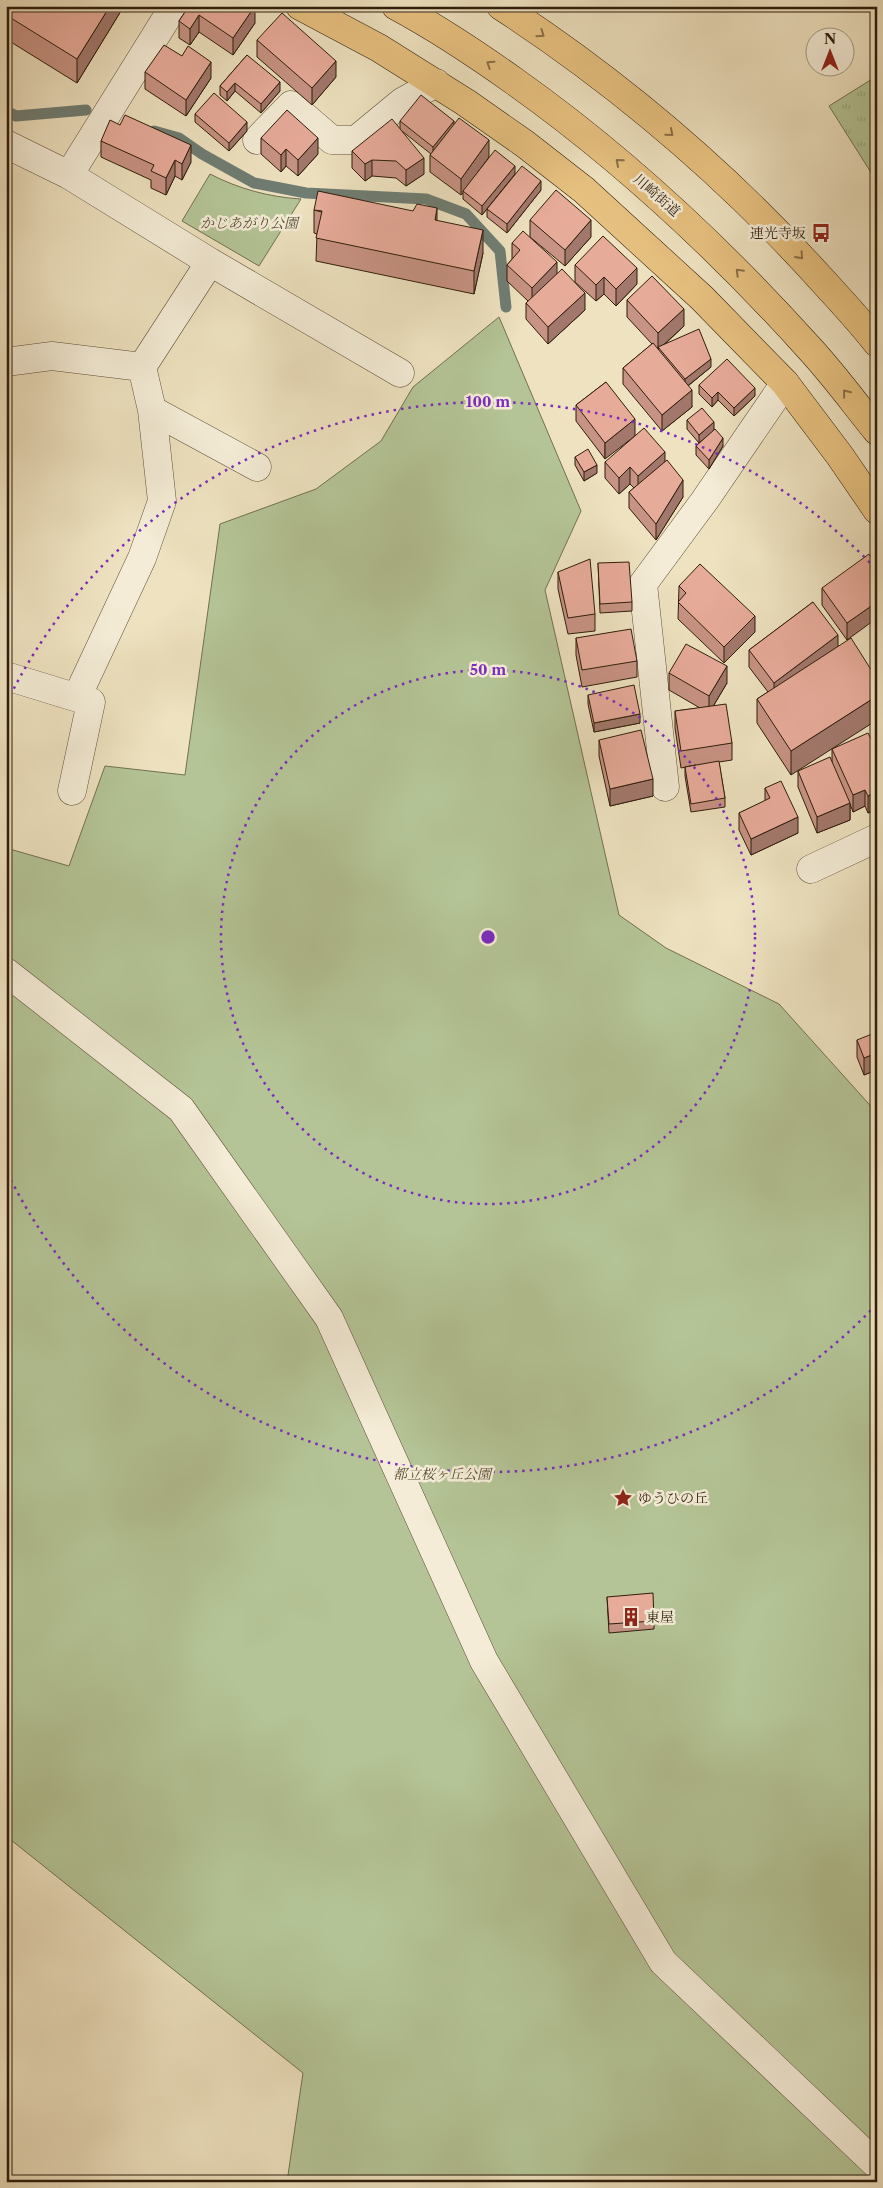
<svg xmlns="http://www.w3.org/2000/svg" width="883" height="2188" viewBox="0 0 883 2188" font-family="'Libre Caslon Text','Noto Serif JP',serif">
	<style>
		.grass { fill: url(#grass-tufts); stroke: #727050 }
		.park { fill: #b4c496; stroke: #727050 }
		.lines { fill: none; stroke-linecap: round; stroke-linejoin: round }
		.stream { stroke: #6f7d73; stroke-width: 11 }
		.minor-casing { stroke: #5f4e38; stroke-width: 29 }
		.major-casing { stroke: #2f1d0b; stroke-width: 29 }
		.minor { stroke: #f4ecd6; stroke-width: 28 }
		.major { stroke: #e7c180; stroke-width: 28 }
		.wall { fill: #c79384; stroke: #2f1d0b }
		.shaded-wall { fill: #a2786c; stroke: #2f1d0b }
		.building { fill: #e7ab9a; stroke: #2f1d0b }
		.oneway { stroke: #8b6f46 }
		.ring { fill: none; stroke: #7b2cbf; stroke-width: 2.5; stroke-dasharray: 2.5 5 }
		.labels { text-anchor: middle; stroke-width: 5; stroke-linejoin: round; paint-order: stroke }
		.street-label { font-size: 14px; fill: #2f1d0b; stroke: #f4ecd6 }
		.park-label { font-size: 14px; font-style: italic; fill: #574f35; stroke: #f4ecd6 }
		.poi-label { font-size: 14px; fill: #2f1d0b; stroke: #f4ecd6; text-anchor: start }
		.centre { fill: #7b2cbf; stroke: #f4ecd6; stroke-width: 2.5 }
		.ring-label { font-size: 15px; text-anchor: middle; font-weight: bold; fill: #7b2cbf; stroke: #f4ecd6; stroke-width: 5; stroke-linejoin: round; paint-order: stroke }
	</style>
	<defs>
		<pattern id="grass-tufts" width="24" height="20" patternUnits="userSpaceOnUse" patternTransform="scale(1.25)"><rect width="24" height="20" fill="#b4c496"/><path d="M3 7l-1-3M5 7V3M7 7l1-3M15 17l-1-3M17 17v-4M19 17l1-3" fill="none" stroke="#9ba880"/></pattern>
	</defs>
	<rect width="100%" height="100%" fill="#eee2c0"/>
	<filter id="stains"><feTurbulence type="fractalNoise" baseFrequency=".004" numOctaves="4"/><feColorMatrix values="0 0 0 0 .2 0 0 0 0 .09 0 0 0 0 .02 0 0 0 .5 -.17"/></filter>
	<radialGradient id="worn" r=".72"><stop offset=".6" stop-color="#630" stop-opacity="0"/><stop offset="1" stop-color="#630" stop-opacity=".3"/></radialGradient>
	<!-- grass -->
	<path class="grass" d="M 877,76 L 877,182 L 829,106 Z"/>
	<!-- park -->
	<path class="park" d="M 210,174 C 239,189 269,197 301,199 L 259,266 L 182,221 Z
		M 499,317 L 581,511 L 545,590 L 619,915 L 666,948 L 779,1004 L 877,1113 L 877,2182 L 287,2182 L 303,2073 L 6,1836 L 6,848 L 69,866 L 105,766 L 185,775 L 220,524 L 316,489 L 381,441 L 413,387 Z"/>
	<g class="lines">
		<!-- stream -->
		<path class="stream" d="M 6,111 L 16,116 L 86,110
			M 154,131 L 179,138 L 202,154 L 254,183 L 306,193 L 426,199 L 466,214 L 500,251 L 506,307"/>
		<!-- minor casing -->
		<g class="minor-casing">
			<path id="minor" d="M 257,140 L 291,105 L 332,140 L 356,140 L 402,102 L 436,83
				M 6,144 L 69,175 L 210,262 L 400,373
				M 69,175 L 174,6
				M 6,362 L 52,356 L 142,367 L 152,410 L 162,501 L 142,558 L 77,697
				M 142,367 L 210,262
				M 152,410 L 257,467
				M 6,676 L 91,702 L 72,791
				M 665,787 L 643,584 L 705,500 L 785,383
				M 811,869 L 877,838
				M 6,972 L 181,1109 L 329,1318 L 484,1661 L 663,1962 L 877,2165"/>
		</g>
		<!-- major casing -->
		<g class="major-casing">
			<path id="major" d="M 300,6 L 379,48 L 465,102 L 525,144 L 584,190 L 702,298 L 785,383 L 840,456 L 877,510
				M 396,6 C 437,28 476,54 514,81 C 624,159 720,249 810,349 C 834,375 855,404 877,431
				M 501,6 C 619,83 728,176 822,280 C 841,301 860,321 877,343"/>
		</g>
		<!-- minor -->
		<use href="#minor" class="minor"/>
		<!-- major -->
		<use href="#major" class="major"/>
	</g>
	<!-- wall -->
	<path class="wall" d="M 124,6 L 77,83 L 6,39 L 6,10 Z
		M 189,6 L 255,23 L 233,55 L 199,32 L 190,45 L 179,38 L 179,21 Z
		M 257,40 L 336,77 L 312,105 L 257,57 Z
		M 247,55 L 280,91 L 261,113 L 235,91 L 227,101 L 220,95 L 220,86 Z
		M 145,72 L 211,78 L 186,116 L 145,89 Z
		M 195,114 L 247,131 L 229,151 L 195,122 Z
		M 400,121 L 454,124 L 489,157 L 480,169 L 515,174 L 482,215 L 463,199 L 463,193 L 461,195 L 430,172 L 430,155 L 431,154 L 402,131 L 424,174 L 406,186 L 396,178 L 372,176 L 365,181 L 352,168 L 352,151 L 400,129 Z
		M 261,138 L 318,154 L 298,176 L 286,166 L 281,172 L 261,154 Z
		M 101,141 L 191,162 L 182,180 L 175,176 L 166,195 L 151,188 L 151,180 L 101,157 Z
		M 541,190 L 507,233 L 487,217 L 487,209 Z
		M 314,210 L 483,253 L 474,294 L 316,261 L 317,234 L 314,233 Z
		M 530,220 L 591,237 L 565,266 L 530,237 Z
		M 512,243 L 557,273 L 585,310 L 548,344 L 526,319 L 526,303 L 528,301 L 507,281 L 507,265 L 512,259 Z
		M 575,265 L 637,284 L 616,306 L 604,294 L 596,301 L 575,282 Z
		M 627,300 L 684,326 L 664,345 L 711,367 L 688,386 L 692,407 L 662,431 L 623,384 L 623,368 L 652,344 L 627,317 Z
		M 606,382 L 605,459 L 576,421 L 576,405 Z
		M 699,385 L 755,396 L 734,416 L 718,400 L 712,407 L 699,394 Z
		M 687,420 L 714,430 L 723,446 L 709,469 L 696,455 L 696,446 L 708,436 L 699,443 L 687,429 Z
		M 575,457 L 597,473 L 584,481 L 575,465 Z
		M 605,462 L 665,462 L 683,497 L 656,540 L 629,508 L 629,492 L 634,488 L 630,484 L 619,494 L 605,478 Z
		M 598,563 L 632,602 L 632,611 L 600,613 Z
		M 877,565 L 847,640 L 822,605 L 822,588 Z
		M 558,572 L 595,614 L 595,631 L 568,634 L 558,589 Z
		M 679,586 L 755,632 L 724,663 L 678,619 Z
		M 813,602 L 791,775 L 757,723 L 757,699 L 768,692 L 749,667 L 749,650 Z
		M 576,638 L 637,661 L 637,677 L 582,687 L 576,655 Z
		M 669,673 L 727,683 L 714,705 L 732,743 L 732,760 L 719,762 L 725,798 L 725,807 L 691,812 L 685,776 L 685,767 L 696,765 L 681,768 L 675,728 L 675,711 L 700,708 L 669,690 Z
		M 588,695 L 640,723 L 594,732 L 588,704 Z
		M 599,740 L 653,796 L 610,806 L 599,756 Z
		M 832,749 L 877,750 L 877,809 L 868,813 L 865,806 L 853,812 L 850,804 L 850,820 L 817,833 L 798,787 L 798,771 L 832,763 Z
		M 765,788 L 798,833 L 751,855 L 739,830 L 739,813 L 765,801 Z
		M 857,1040 L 877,1042 L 877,1078 L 874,1071 L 864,1075 L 857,1057 Z
		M 607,1597 L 654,1621 L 654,1629 L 609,1633 Z"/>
	<!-- shaded-wall -->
	<path class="shaded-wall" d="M 110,6 L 124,6 L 77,83 L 77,59 Z
		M 255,6 L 255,23 L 233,55 L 233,38 Z
		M 199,15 L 199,32 L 190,45 L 190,29 Z
		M 336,61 L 336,77 L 312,105 L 312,88 Z
		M 211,62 L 211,78 L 186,116 L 186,100 Z
		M 280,82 L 280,91 L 261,113 L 261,104 Z
		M 235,83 L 235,91 L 227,101 L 227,92 Z
		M 454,121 L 454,129 L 433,156 L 433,147 Z
		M 247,122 L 247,131 L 229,151 L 229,143 Z
		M 318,138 L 318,154 L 298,176 L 298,160 Z
		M 489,140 L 489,157 L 464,191 L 463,191 L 463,193 L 461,195 L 461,179 Z
		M 191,145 L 191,162 L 182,180 L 182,164 Z
		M 286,149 L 286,166 L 281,172 L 281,155 Z
		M 424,158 L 424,174 L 406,186 L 406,170 Z
		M 175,160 L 175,176 L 166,195 L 166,178 Z
		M 372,160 L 372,176 L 365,181 L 365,164 Z
		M 515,166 L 515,174 L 482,215 L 482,206 Z
		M 541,181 L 541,190 L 507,233 L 507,224 Z
		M 437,208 L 437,232 L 435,220 Z
		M 591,220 L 591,237 L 565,266 L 565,250 Z
		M 483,230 L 483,253 L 474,294 L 474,271 Z
		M 557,262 L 557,279 L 532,305 L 532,288 Z
		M 637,268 L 637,284 L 616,306 L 616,289 Z
		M 604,277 L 604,294 L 596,301 L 596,285 Z
		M 585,293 L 585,310 L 548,344 L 548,327 Z
		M 684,309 L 684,326 L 659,349 L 658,348 L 658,333 Z
		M 711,359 L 711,367 L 685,388 L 685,379 Z
		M 755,388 L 755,396 L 734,416 L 734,408 Z
		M 692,390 L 692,407 L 662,431 L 662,415 Z
		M 718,392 L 718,400 L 712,407 L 712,398 Z
		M 635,419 L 635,436 L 605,459 L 605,443 Z
		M 714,422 L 714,431 L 699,443 L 699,435 Z
		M 723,438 L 723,446 L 709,469 L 709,460 Z
		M 665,452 L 665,469 L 638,492 L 638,476 Z
		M 597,465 L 597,473 L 584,481 L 584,472 Z
		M 630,467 L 630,484 L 619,494 L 619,478 Z
		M 683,480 L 683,497 L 656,540 L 656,524 Z
		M 877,602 L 877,618 L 847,640 L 847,623 Z
		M 755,616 L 755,632 L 724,663 L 724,647 Z
		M 838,635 L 838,652 L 774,700 L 774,683 Z
		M 727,666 L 727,683 L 709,713 L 709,696 Z
		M 877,696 L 877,720 L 791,775 L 791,751 Z
		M 640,714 L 640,723 L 594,732 L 594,723 Z
		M 653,779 L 653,796 L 610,806 L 610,789 Z
		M 865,790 L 865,806 L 853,812 L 853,795 Z
		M 877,792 L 877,809 L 868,813 L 868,796 Z
		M 850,803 L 850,820 L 817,833 L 817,817 Z
		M 798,817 L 798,833 L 751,855 L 751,839 Z
		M 874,1054 L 874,1071 L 864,1075 L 864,1058 Z"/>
	<!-- building -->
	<path class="building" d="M 8,6 L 110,6 L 77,59 L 6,15 L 6,10 Z
		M 189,6 L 255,6 L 233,38 L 199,15 L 190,29 L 179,21 Z
		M 282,13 L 336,61 L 312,88 L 257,40 Z
		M 164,45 L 182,56 L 188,46 L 211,62 L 186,100 L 145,72 Z
		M 247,55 L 280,82 L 261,104 L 235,83 L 227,92 L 220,86 Z
		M 214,93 L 247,122 L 229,143 L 195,114 Z
		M 421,95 L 454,121 L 433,147 L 400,121 Z
		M 287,110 L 318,138 L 298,160 L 286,149 L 281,155 L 261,138 Z
		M 125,115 L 191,145 L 182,164 L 175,160 L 166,178 L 151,171 L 154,165 L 101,141 L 110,120 L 120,125 Z
		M 459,118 L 489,140 L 461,179 L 430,155 Z
		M 392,119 L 424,158 L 406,170 L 396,161 L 372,160 L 365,164 L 352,151 Z
		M 495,150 L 515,166 L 482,206 L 463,191 Z
		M 522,166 L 541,181 L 507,224 L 487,209 Z
		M 556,190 L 591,220 L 565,250 L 530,220 Z
		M 318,191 L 413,211 L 417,204 L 437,208 L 435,220 L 483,230 L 474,271 L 316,238 L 322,211 L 314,210 Z
		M 523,231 L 557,262 L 532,288 L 507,265 L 520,250 L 512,243 Z
		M 603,236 L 637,268 L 616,289 L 604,277 L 596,285 L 575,265 Z
		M 562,269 L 585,293 L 548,327 L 526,303 Z
		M 652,276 L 684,309 L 658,333 L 627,300 Z
		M 699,329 L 711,359 L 685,379 L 658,347 Z
		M 653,343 L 692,390 L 662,415 L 623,368 Z
		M 727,359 L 755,388 L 734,408 L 718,392 L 712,398 L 699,385 Z
		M 606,382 L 635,419 L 605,443 L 576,405 Z
		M 702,408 L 714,422 L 699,435 L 687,420 Z
		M 644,428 L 665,452 L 638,476 L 630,467 L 619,478 L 605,462 Z
		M 715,429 L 723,438 L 709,460 L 696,446 Z
		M 588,449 L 597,465 L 584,472 L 575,457 Z
		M 667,460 L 683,480 L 656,524 L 629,492 Z
		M 869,554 L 877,565 L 877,602 L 847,623 L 822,588 Z
		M 590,559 L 595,614 L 568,618 L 558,572 Z
		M 629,562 L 632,602 L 600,604 L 598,563 Z
		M 700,564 L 755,616 L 724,647 L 678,602 L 686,593 L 679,586 Z
		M 813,602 L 838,635 L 774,683 L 749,650 Z
		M 631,629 L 637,661 L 582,670 L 576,638 Z
		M 851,638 L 877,679 L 877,696 L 791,751 L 757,699 Z
		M 686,644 L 727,666 L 709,696 L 669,673 Z
		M 634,685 L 640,714 L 594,723 L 588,695 Z
		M 726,704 L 732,743 L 681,751 L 675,711 Z
		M 641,730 L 653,779 L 610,789 L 599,740 Z
		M 868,733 L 877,750 L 877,792 L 868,796 L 865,790 L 853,795 L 832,749 Z
		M 830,757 L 850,803 L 817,817 L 798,771 Z
		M 719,761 L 725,798 L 691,804 L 685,767 Z
		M 781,781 L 798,817 L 751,839 L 739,813 L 770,798 L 765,788 Z
		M 872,1034 L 876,1042 L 877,1042 L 877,1061 L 874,1054 L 864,1058 L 857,1040 Z
		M 653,1593 L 654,1621 L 609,1624 L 607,1597 Z"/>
	<!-- one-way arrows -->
	<defs><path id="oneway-chevron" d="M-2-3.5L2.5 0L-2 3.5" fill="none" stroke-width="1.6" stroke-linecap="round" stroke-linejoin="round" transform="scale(1.25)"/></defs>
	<g class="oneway">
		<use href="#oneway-chevron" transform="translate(541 34) rotate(35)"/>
		<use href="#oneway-chevron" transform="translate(490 64) rotate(-146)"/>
		<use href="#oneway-chevron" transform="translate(670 133) rotate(40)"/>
		<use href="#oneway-chevron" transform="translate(619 162) rotate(-139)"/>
		<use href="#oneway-chevron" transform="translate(800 256) rotate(48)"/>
		<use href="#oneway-chevron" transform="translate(739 272) rotate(-135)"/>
		<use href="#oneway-chevron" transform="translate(846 393) rotate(-129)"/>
	</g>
	<!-- distance rings -->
	<g class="ring">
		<circle cx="488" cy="937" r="267"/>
		<path d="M876 1305A535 535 0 0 1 7 1172M7 702A535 535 0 0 1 876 569"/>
	</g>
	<!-- icons -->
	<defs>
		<g id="bus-bare" transform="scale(1.5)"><path d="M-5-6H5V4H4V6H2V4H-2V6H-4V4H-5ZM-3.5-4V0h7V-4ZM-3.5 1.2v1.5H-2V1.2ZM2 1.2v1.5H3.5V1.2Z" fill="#8f2418" stroke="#f4ecd6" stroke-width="2.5" paint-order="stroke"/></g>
		<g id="sight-bare" transform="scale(1.5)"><path d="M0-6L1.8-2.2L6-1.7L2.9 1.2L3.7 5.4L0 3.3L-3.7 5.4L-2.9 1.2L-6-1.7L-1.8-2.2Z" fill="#8f2418" stroke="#f4ecd6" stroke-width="2.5" paint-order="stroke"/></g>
		<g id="building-bare" transform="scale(1.5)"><path d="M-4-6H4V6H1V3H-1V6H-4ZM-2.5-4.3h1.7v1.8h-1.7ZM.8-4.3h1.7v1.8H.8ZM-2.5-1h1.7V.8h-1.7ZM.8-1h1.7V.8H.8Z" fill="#8f2418" stroke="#f4ecd6" stroke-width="2.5" paint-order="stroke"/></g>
	</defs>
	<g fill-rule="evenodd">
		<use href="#bus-bare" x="821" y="233"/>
		<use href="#sight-bare" x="623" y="1498"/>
		<use href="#building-bare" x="631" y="1617"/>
	</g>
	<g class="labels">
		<!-- street labels -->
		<g class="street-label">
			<text transform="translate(657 195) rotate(41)" y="5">川崎街道</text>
		</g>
		<!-- park labels -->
		<g class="park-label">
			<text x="249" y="228">かじあがり公園</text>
			<text x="442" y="1479">都立桜ヶ丘公園</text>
		</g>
		<!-- poi labels -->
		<g class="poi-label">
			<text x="806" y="238" text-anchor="end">連光寺坂</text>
			<text x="638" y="1503">ゆうひの丘</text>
			<text x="646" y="1622">東屋</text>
		</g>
	</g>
	<circle cx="488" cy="937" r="8" class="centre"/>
	<g class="ring-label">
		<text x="488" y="407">100 m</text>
		<text x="488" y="675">50 m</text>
	</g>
	<!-- margin -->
	<rect width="883" height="2188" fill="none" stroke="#eee2c0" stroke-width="25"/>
	<rect x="8" y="8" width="868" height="2173" fill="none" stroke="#2f1d0b" stroke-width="2.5"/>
	<rect x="12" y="12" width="858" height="2163" fill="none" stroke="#2f1d0b"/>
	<!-- north arrow -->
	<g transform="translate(830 52)"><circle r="24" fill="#f4ecd6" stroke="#a59985"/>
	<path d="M0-4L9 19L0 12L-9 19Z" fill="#8f2418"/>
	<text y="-8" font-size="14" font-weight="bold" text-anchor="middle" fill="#2f1d0b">N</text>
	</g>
	<rect width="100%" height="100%" filter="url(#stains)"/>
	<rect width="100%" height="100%" fill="url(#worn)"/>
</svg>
